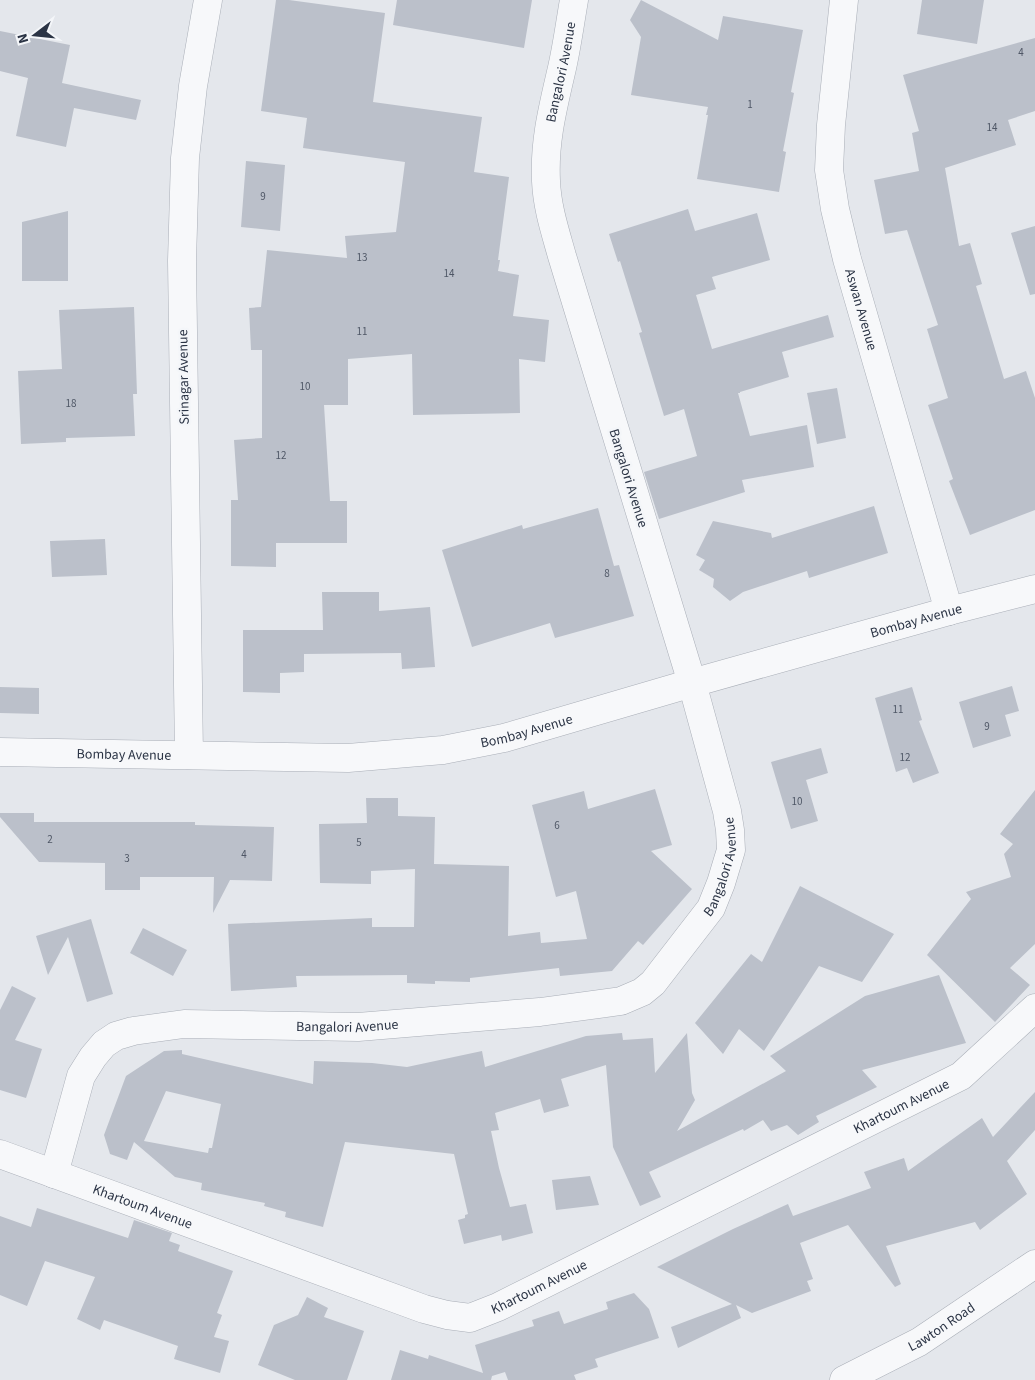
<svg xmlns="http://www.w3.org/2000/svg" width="1035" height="1380" viewBox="0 0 1035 1380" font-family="'Source Sans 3',sans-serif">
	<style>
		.building { fill: #bbc0ca; fill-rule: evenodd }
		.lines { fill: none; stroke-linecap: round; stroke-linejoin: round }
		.minor-casing { stroke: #a9aeb7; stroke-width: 29 }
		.minor { stroke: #f7f8fa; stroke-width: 28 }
		.labels { text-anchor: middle; stroke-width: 5; stroke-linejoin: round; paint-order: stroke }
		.number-label { font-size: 11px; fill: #4f5766 }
		.street-label { font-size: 14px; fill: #2b3445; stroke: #f4f6f9 }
	</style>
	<rect width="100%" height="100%" fill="#e4e7ec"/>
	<!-- building -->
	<path class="building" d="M 276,0 L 289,0 L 385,13 L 373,102 L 482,117 L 474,172 L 509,177 L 498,260 L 500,260 L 498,271 L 519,275 L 513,316 L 549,320 L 545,362 L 519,359 L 520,413 L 413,415 L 412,354 L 348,359 L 348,405 L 324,405 L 330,501 L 347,501 L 347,543 L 276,543 L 276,567 L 231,566 L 231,500 L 238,500 L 234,440 L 262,438 L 262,350 L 251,350 L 249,308 L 261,307 L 267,250 L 347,258 L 345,236 L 396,232 L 405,162 L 303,148 L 307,118 L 261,111 Z
		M 397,0 L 532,0 L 524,48 L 393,25 Z
		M 641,0 L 718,40 L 723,16 L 803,30 L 791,92 L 794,93 L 783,151 L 786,152 L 779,192 L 697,179 L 708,115 L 706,115 L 708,107 L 631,95 L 641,37 L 630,20 Z
		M 922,0 L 984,0 L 977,44 L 917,34 Z
		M 0,31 L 70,45 L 62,83 L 141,100 L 136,120 L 74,108 L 66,147 L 16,136 L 28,78 L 0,71 Z
		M 1035,38 L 1035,111 L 1008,120 L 1016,145 L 945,168 L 959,246 L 970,243 L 982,284 L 976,286 L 1004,379 L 1026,371 L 1035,398 L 1035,510 L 970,535 L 949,481 L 953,479 L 928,405 L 948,398 L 927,329 L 938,325 L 907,230 L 885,234 L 874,180 L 919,171 L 912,133 L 919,131 L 903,75 Z
		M 246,161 L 285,165 L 280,231 L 241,227 Z
		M 688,209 L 695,231 L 757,213 L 770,260 L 712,277 L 716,289 L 696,295 L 712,349 L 828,315 L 834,337 L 782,352 L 789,377 L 740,392 L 740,393 L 738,393 L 750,436 L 807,425 L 814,467 L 742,480 L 745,492 L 659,519 L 644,472 L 697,456 L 684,409 L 664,416 L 639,333 L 642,332 L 620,261 L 618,262 L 609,234 Z
		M 68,211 L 68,281 L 22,281 L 22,222 Z
		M 1035,226 L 1035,294 L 1030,295 L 1011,233 Z
		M 134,307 L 137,394 L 133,394 L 135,436 L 66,438 L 66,442 L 21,444 L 18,371 L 62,369 L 59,310 Z
		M 837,388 L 846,438 L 817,444 L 807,393 Z
		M 874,506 L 888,553 L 809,578 L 807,571 L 743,592 L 730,601 L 713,587 L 714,579 L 699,570 L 705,560 L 696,555 L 713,521 L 771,533 L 772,538 Z
		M 598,508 L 614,566 L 619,565 L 634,616 L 555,638 L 550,623 L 472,647 L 442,550 L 522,525 L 523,529 Z
		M 105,539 L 107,575 L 52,577 L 50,541 Z
		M 322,592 L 379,592 L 379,611 L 430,607 L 435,667 L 402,669 L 401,653 L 304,654 L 304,672 L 280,673 L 280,693 L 243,692 L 243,630 L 323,630 Z
		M 1012,686 L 1019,711 L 1005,715 L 1011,736 L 973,748 L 959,702 Z
		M 0,687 L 39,688 L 39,714 L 0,713 Z
		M 912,687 L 922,720 L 919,721 L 939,773 L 913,783 L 907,768 L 896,772 L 875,698 Z
		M 821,748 L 828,773 L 806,780 L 818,821 L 791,829 L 771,762 Z
		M 655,789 L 672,845 L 651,851 L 692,889 L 643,945 L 638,941 L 612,971 L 560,976 L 559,968 L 470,978 L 470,982 L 435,981 L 435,984 L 407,983 L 407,975 L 296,976 L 297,987 L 231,991 L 228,924 L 372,918 L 372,927 L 414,927 L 415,869 L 371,871 L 371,884 L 320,883 L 319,824 L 367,823 L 366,798 L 398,798 L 398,816 L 435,817 L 434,864 L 509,866 L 508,936 L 540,932 L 541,943 L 587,939 L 576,891 L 556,897 L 532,805 L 584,791 L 588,809 Z
		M 1035,790 L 1035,944 L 1010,968 L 1030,985 L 995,1022 L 927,955 L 971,899 L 966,892 L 1011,877 L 1004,854 L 1013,844 L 1000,834 Z
		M 0,813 L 34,813 L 34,822 L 195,822 L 195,825 L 274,827 L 272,881 L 230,880 L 213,913 L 214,877 L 140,877 L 140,890 L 105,890 L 105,863 L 39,862 L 0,817 Z
		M 800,886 L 894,934 L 862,982 L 819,966 L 764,1051 L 739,1029 L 723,1054 L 695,1023 L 751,954 L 762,962 Z
		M 91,919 L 113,994 L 87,1002 L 68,937 L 48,975 L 36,936 Z
		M 143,928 L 187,950 L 173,976 L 130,953 Z
		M 939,975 L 966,1043 L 862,1070 L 877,1087 L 816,1116 L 819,1122 L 798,1135 L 787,1125 L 771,1131 L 763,1120 L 744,1131 L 743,1129 L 649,1172 L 661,1197 L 640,1206 L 613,1147 L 606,1065 L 561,1079 L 569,1106 L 544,1113 L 540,1099 L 495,1113 L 499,1130 L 491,1131 L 499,1168 L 510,1207 L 526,1204 L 533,1233 L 502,1241 L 501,1235 L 464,1244 L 458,1220 L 465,1218 L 465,1215 L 468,1214 L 454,1154 L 345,1142 L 323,1227 L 285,1217 L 286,1212 L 264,1206 L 265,1203 L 201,1190 L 202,1183 L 175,1177 L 134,1142 L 127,1160 L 110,1154 L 104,1135 L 126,1076 L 164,1051 L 182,1050 L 182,1054 L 313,1084 L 314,1061 L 372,1063 L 407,1067 L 482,1051 L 485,1067 L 586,1036 L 622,1033 L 623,1040 L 653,1038 L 655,1073 L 687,1033 L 692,1093 L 695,1100 L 677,1131 L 786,1071 L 770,1056 L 865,996 ZM 166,1091 L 221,1104 L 212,1148 L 209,1148 L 208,1153 L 144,1141 Z
		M 12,986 L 36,998 L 15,1040 L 42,1049 L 26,1098 L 0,1090 L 0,1010 Z
		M 1035,1092 L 1035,1130 L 1007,1161 L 1027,1194 L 980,1230 L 975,1222 L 886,1246 L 901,1284 L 895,1287 L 848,1225 L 800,1243 L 813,1279 L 807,1281 L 811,1291 L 752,1313 L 736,1305 L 741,1318 L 678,1348 L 671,1327 L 732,1304 L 657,1267 L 733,1229 L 788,1204 L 793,1216 L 871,1188 L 864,1172 L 904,1158 L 908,1171 L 982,1118 L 993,1137 Z
		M 590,1176 L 599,1205 L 556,1210 L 552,1180 Z
		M 37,1208 L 128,1238 L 134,1220 L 172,1233 L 169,1241 L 180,1245 L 178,1251 L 233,1271 L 217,1313 L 222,1315 L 214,1337 L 229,1341 L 220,1373 L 174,1359 L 178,1346 L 104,1320 L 100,1330 L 77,1319 L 95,1277 L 45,1261 L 27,1306 L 0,1295 L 0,1216 L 31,1227 Z
		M 634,1293 L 649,1309 L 659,1338 L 595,1359 L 598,1367 L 574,1375 L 576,1380 L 508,1380 L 505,1372 L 492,1376 L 491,1380 L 391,1380 L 400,1350 L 428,1359 L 429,1355 L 483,1373 L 475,1345 L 534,1326 L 532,1320 L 559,1311 L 564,1324 L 608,1309 L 606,1302 Z
		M 307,1297 L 328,1308 L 324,1317 L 364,1331 L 347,1380 L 295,1380 L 258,1365 L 274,1325 L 298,1315 Z"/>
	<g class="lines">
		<!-- minor casing -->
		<g class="minor-casing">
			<g id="minor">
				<path id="s1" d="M 844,0 L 831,125 L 829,170 L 835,209 L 847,259 L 949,611"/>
				<path id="s2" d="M 0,752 L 348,758 L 443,750 L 504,738 L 692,683 L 949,611 L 1035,589"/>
				<path d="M 189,755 L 182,261 L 185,158 L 193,86 L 208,0"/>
				<path id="s3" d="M 0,1154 L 424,1309 L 447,1315 L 470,1318 L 498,1307 L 961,1076 L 1035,1008"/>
				<path id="s4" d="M 54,1174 L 81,1076 L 93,1057 L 104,1044 L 116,1036 L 133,1031 L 184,1024 L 358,1027 L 540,1012 L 621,1001 L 642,992 L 653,983 L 711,908 L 721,883 L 731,850 L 730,830 L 727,811 L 692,683 L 562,256 C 555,231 547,207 546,181 C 544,141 553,107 562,68 C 567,46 570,23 574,0"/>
				<path id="s5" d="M 844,1380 L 919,1342 L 1035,1264"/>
			</g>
		</g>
		<!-- minor -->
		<use href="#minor" class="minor"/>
	</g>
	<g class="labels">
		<!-- number labels -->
		<g class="number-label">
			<text x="1021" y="56">4</text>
			<text x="750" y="108">1</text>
			<text x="992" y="131">14</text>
			<text x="263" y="200">9</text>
			<text x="362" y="261">13</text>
			<text x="449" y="277">14</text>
			<text x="362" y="335">11</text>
			<text x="305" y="390">10</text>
			<text x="71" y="407">18</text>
			<text x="281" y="459">12</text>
			<text x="607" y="577">8</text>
			<text x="898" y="713">11</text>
			<text x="987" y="730">9</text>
			<text x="905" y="761">12</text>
			<text x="797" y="805">10</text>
			<text x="557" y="829">6</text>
			<text x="50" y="843">2</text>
			<text x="359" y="846">5</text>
			<text x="244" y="858">4</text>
			<text x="127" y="862">3</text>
		</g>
		<!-- street labels -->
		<g class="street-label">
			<text dy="5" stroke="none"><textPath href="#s4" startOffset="1662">Bangalori Avenue</textPath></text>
			<text dy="5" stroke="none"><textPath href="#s1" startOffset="314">Aswan Avenue</textPath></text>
			<text transform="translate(183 377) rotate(-91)" y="5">Srinagar Avenue</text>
			<text transform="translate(629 478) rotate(73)" y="5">Bangalori Avenue</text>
			<text dy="5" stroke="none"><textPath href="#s2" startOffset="934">Bombay Avenue</textPath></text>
			<text dy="5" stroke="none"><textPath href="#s2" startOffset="529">Bombay Avenue</textPath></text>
			<text dy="5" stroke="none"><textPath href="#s2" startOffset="124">Bombay Avenue</textPath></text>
			<text dy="5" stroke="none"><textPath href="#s4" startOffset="838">Bangalori Avenue</textPath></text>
			<text dy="5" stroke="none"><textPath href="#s4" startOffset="388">Bangalori Avenue</textPath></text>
			<text dy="5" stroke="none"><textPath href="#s3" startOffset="979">Khartoum Avenue</textPath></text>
			<text dy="5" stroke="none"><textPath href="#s3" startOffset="152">Khartoum Avenue</textPath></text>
			<text dy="5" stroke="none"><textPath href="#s3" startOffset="574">Khartoum Avenue</textPath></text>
			<text dy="5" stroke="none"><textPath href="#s5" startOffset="111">Lawton Road</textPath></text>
		</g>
	</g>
	<!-- north arrow -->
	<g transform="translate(35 35) rotate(254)" stroke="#f4f6f9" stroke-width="4" paint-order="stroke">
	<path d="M0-4L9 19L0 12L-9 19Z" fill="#2b3445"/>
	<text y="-8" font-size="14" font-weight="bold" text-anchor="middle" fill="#2b3445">N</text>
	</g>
</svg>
